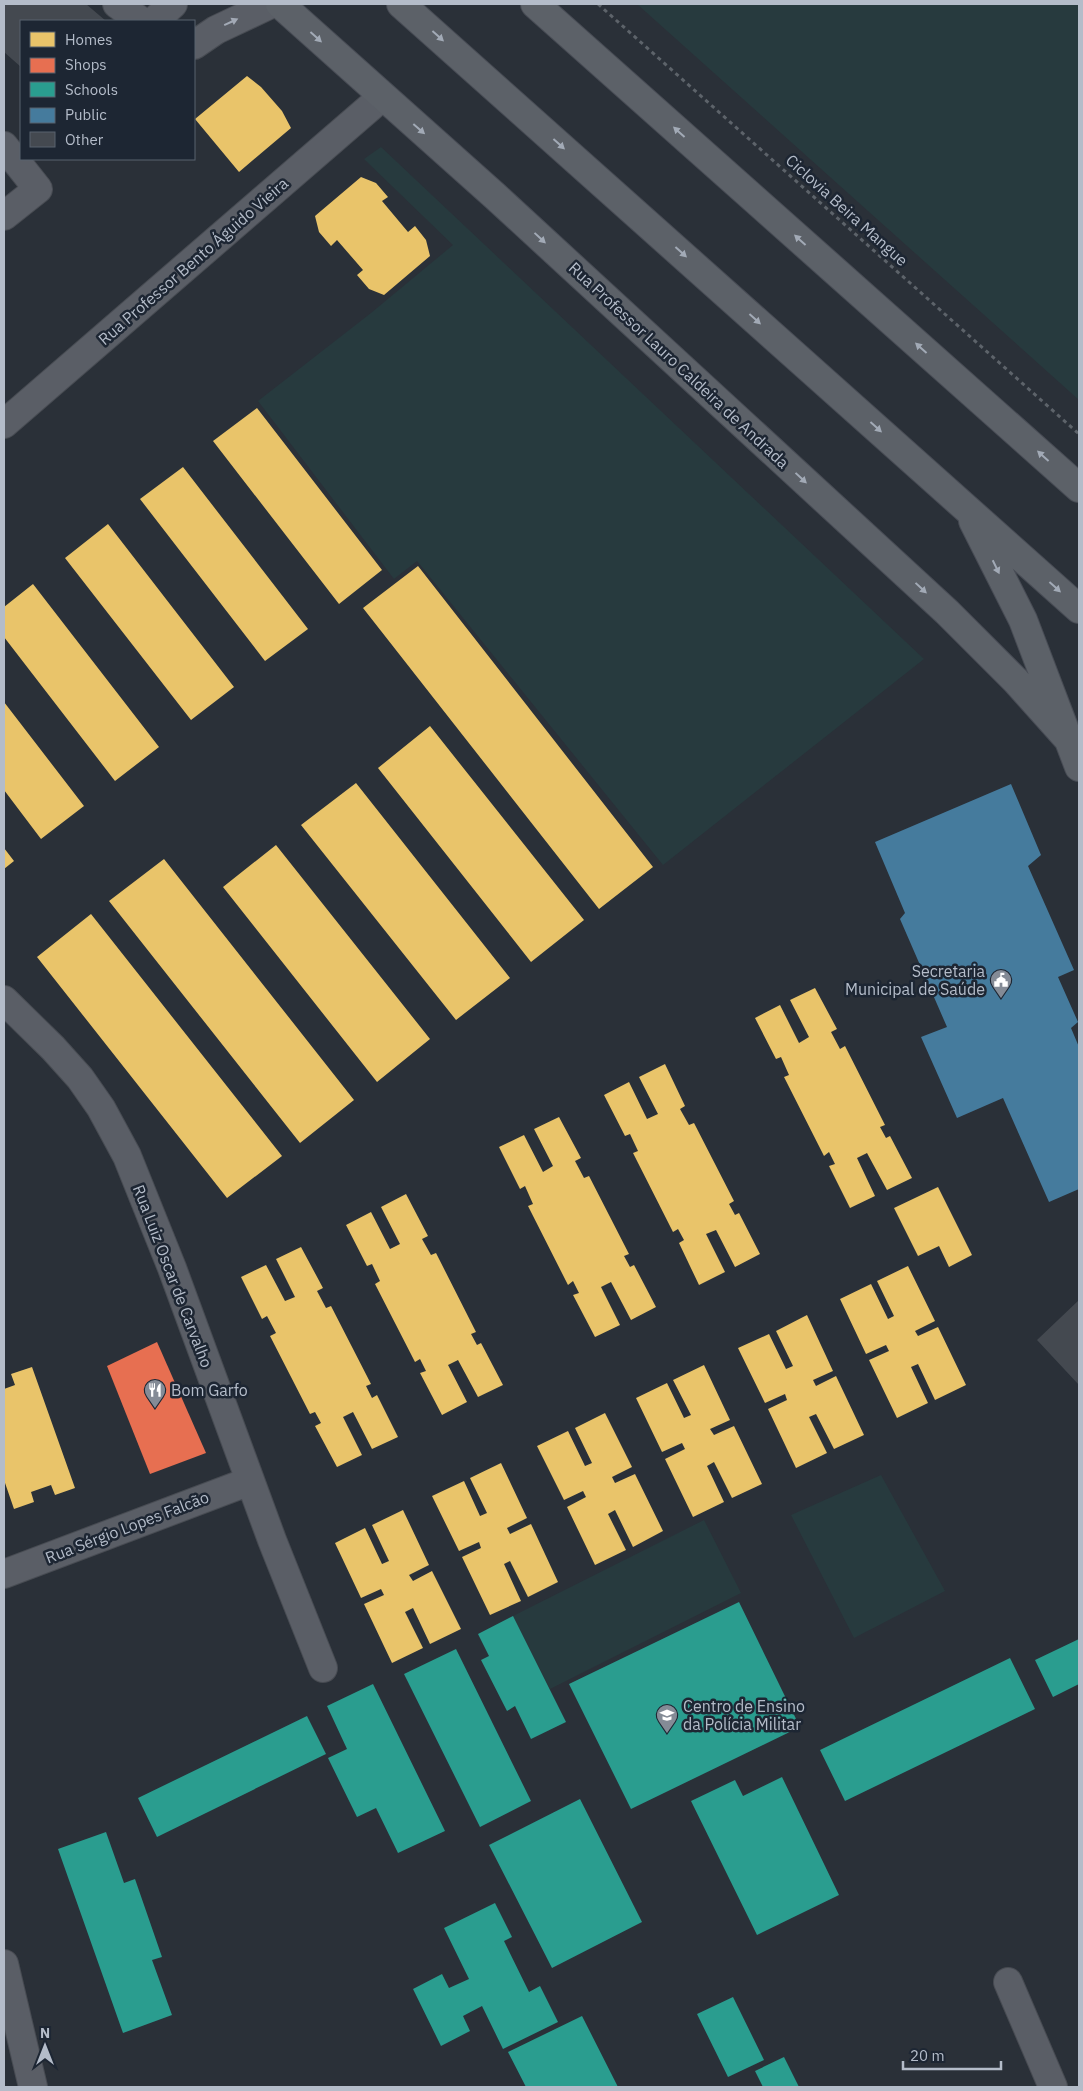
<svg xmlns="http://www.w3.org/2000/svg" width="1083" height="2091" viewBox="0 0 1083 2091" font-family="'IBM Plex Sans',sans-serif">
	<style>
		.green { fill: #273a3e }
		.homes { fill: #e9c46a }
		.shops { fill: #e76f51 }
		.schools { fill: #2a9d8f }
		.public { fill: #457b9d }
		.building { fill: #444950 }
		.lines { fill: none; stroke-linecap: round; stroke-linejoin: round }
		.minor-casing { stroke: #484c53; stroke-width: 30 }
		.major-casing { stroke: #484c55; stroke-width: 30 }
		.path { stroke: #5d636a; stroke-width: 3; stroke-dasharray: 4 4; stroke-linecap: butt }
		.minor { stroke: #5a5e66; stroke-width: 28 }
		.major { stroke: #5c6168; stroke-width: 28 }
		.oneway { fill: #a2a9b5 }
		.oneway2 { fill: #a2aab6 }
		.labels { text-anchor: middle; stroke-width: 5; stroke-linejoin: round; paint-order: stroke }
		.street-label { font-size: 16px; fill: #b4bcc9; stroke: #1d2633 }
		.poi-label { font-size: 16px; fill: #b4bcc9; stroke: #1d2633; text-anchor: start }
	</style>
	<rect width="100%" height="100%" fill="#2a3038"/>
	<!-- green -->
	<path class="green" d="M 637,4 L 1079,4 L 1079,400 Z
		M 381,147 L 924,659 L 663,865 L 417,561 L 394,579 L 258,401 L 371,313 L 453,245 L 364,159 Z
		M 881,1475 L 945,1591 L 854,1638 L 791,1515 Z
		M 704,1520 L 741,1593 L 550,1689 L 513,1616 Z"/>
	<!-- homes -->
	<path class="homes" d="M 247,76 L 261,87 L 282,111 L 291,128 L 239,172 L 195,119 Z
		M 361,177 L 376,183 L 388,197 L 382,201 L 408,232 L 415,226 L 426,240 L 430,256 L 384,295 L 369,289 L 357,275 L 363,270 L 337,240 L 331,246 L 319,232 L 315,216 Z
		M 257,408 L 382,570 L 339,604 L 213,441 Z
		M 183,467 L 308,629 L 265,661 L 140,499 Z
		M 108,524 L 234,687 L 191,720 L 65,558 Z
		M 418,566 L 653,867 L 599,909 L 363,608 Z
		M 33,584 L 159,747 L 115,781 L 4,637 L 4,607 Z
		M 4,702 L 84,806 L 41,839 L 4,790 Z
		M 430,726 L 584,920 L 531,962 L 378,768 Z
		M 356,783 L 510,978 L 456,1020 L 301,825 Z
		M 276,845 L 430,1039 L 377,1082 L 223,887 Z
		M 4,848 L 14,861 L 4,869 Z
		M 164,859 L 354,1100 L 300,1143 L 109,901 Z
		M 91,914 L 282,1156 L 227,1198 L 37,957 Z
		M 815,988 L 837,1029 L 831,1032 L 840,1049 L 845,1046 L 885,1125 L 880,1127 L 886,1138 L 890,1136 L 912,1178 L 887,1190 L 867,1153 L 857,1158 L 875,1196 L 850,1208 L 829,1166 L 835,1164 L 829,1152 L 824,1156 L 784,1077 L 789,1075 L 781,1057 L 776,1059 L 755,1018 L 780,1005 L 799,1043 L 809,1037 L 790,1000 Z
		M 665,1064 L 685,1106 L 680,1109 L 689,1125 L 694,1123 L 734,1201 L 729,1204 L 735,1215 L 739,1213 L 760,1254 L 735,1267 L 716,1230 L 706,1234 L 725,1272 L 699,1285 L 679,1243 L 684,1240 L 678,1229 L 673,1232 L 633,1153 L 638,1151 L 630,1134 L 625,1136 L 604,1095 L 629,1082 L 647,1119 L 658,1114 L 639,1077 Z
		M 559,1117 L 581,1158 L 575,1161 L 584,1178 L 589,1176 L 629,1254 L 624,1256 L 630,1267 L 634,1265 L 656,1307 L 631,1320 L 611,1282 L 601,1287 L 620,1325 L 595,1337 L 573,1295 L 579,1293 L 573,1281 L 568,1285 L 528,1206 L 533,1204 L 525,1186 L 520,1189 L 499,1147 L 524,1135 L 543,1172 L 553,1166 L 534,1129 Z
		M 938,1187 L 972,1255 L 949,1267 L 939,1246 L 918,1256 L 894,1208 Z
		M 406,1194 L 428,1236 L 422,1239 L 431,1255 L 436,1253 L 476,1332 L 471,1334 L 477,1345 L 481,1343 L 503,1385 L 478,1397 L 458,1360 L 448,1365 L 467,1402 L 442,1415 L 420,1373 L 426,1371 L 420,1359 L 415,1362 L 375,1284 L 380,1281 L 372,1264 L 367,1266 L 346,1225 L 371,1212 L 390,1249 L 400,1244 L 381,1207 Z
		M 301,1247 L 323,1288 L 317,1291 L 326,1308 L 331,1306 L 371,1384 L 366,1386 L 372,1398 L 377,1395 L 398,1437 L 372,1449 L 353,1412 L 343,1417 L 362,1455 L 337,1467 L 315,1426 L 321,1423 L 315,1412 L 310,1414 L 270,1336 L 276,1333 L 267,1316 L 262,1319 L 241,1277 L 266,1265 L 285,1301 L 295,1297 L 276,1259 Z
		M 908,1266 L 935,1321 L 915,1331 L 918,1336 L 938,1327 L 966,1385 L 935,1400 L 918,1364 L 911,1367 L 928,1403 L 897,1418 L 869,1360 L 889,1351 L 886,1345 L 866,1354 L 840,1299 L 871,1284 L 888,1319 L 894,1316 L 877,1281 Z
		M 807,1315 L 833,1371 L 813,1380 L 816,1386 L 836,1376 L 864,1435 L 834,1449 L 816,1414 L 809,1417 L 827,1453 L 796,1468 L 768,1409 L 787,1400 L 785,1394 L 765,1403 L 738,1348 L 769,1334 L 786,1369 L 793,1366 L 776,1331 Z
		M 704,1365 L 730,1420 L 710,1429 L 714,1435 L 734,1426 L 762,1484 L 732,1498 L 714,1462 L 707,1466 L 724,1502 L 693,1517 L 665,1459 L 685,1449 L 682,1443 L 662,1452 L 636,1398 L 667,1383 L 684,1418 L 691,1415 L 673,1380 Z
		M 32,1367 L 75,1488 L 55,1495 L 51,1485 L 31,1492 L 34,1502 L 14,1509 L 4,1480 L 4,1389 L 15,1385 L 11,1374 Z
		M 605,1413 L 632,1467 L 612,1477 L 615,1483 L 635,1474 L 663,1531 L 633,1547 L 615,1510 L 608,1514 L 626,1550 L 595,1565 L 567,1507 L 586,1497 L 583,1491 L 564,1500 L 537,1446 L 568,1431 L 585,1466 L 592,1463 L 575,1428 Z
		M 501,1463 L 527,1518 L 507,1528 L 510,1534 L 531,1524 L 558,1582 L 528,1597 L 510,1561 L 504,1564 L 521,1601 L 490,1615 L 462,1557 L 481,1548 L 479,1542 L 459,1551 L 432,1496 L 464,1481 L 480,1516 L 487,1513 L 470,1478 Z
		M 403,1510 L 429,1565 L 409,1575 L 413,1581 L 432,1571 L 461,1629 L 430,1644 L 413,1608 L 405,1612 L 423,1648 L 392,1663 L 364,1604 L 384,1595 L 381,1589 L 361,1598 L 335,1543 L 365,1528 L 382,1564 L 389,1561 L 372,1525 Z"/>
	<!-- shops -->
	<path class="shops" d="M 157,1342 L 206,1453 L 150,1474 L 107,1366 Z"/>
	<!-- schools -->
	<path class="schools" d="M 739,1602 L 800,1727 L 631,1809 L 569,1684 Z
		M 513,1616 L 566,1722 L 531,1739 L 515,1706 L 507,1711 L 481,1660 L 489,1656 L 478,1634 Z
		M 1079,1639 L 1079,1684 L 1053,1697 L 1035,1660 Z
		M 456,1649 L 531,1801 L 480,1827 L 404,1674 Z
		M 1010,1658 L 1035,1709 L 845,1801 L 820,1750 Z
		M 373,1684 L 445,1831 L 398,1853 L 376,1808 L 357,1817 L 328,1758 L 347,1749 L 327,1706 Z
		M 307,1716 L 326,1754 L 157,1837 L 138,1798 Z
		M 782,1777 L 839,1895 L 757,1935 L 691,1801 L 735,1780 L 743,1796 Z
		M 580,1799 L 642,1922 L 552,1968 L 489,1845 Z
		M 106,1832 L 124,1883 L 135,1879 L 162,1957 L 152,1960 L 172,2015 L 123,2033 L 58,1849 Z
		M 495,1903 L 512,1937 L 504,1941 L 529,1992 L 540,1986 L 558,2022 L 503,2049 L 482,2006 L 463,2016 L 470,2031 L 441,2046 L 413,1989 L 442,1974 L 449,1988 L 469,1979 L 444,1928 Z
		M 733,1997 L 764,2060 L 728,2077 L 697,2014 Z
		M 582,2016 L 618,2087 L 526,2087 L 508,2052 Z
		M 784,2057 L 799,2087 L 763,2087 L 755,2071 Z"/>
	<!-- public -->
	<path class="public" d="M 1011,784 L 1041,855 L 1028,866 L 1074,970 L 1058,977 L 1078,1022 L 1071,1028 L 1079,1047 L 1079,1189 L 1049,1202 L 1003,1098 L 957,1118 L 921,1037 L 947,1027 L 900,919 L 905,913 L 875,842 Z"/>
	<!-- building -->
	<path class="building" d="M 4,4 L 86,4 L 106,21 L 21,21 L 21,67 L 4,52 Z
		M 1079,1300 L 1079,1385 L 1037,1340 Z"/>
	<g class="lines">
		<!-- minor casing -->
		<g class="minor-casing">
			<path id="minor" d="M 117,4 L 141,21
				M 154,21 L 173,4
				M 194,45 L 216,30 L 271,4
				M 4,146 L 38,189 L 4,216
				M 4,424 L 382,97
				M 4,1000 L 53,1048 L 80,1078 L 101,1108 L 127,1156 L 172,1268 L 272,1540 L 323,1668
				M 4,1574 L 250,1481
				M 4,1964 L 33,2087
				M 1008,1982 L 1053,2087"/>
		</g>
		<!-- major casing -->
		<g class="major-casing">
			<path id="major" d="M 280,4 L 495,196 L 947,612 L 1016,681 L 1067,738
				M 401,4 L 1079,609
				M 535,4 L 1079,488
				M 973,521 L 1023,620 L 1079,767"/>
		</g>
		<!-- path -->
		<path class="path" d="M 598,4 L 1079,434"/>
		<!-- minor -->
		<use href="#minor" class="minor"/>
		<!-- major -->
		<use href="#major" class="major"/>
	</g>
	<!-- one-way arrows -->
	<defs><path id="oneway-solid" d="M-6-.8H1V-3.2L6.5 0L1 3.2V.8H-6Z" transform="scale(1.25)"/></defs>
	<use class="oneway" href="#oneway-solid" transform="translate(231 22) rotate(-25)"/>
	<g class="oneway2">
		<use href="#oneway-solid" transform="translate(438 36) rotate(42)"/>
		<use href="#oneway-solid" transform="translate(316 37) rotate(42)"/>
		<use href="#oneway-solid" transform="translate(419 129) rotate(41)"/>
		<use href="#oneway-solid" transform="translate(679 132) rotate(-138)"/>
		<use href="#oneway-solid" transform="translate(559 144) rotate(42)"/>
		<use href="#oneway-solid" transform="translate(540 238) rotate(43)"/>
		<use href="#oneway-solid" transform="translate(800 240) rotate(-138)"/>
		<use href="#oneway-solid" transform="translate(681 252) rotate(42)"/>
		<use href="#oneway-solid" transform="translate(755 319) rotate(42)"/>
		<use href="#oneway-solid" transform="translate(921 348) rotate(-138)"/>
		<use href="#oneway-solid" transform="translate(876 427) rotate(42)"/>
		<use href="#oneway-solid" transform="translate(1043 456) rotate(-138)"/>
		<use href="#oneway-solid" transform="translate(801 478) rotate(43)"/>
		<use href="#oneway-solid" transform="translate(996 567) rotate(64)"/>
		<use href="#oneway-solid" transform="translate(1055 587) rotate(42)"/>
		<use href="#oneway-solid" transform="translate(921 588) rotate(43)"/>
	</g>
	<!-- icons -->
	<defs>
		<g id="civic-pin" transform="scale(1.125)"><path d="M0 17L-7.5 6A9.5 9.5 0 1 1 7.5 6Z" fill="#848b96" stroke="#1d2633"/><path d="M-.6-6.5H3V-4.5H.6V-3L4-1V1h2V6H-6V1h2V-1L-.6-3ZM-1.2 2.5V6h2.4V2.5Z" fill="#fff"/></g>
		<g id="restaurant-pin" transform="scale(1.125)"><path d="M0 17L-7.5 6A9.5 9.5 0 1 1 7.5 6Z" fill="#848b96" stroke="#1d2633"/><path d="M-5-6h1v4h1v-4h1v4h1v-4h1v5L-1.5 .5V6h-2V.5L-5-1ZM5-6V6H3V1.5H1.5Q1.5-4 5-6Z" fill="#fff"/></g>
		<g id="university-pin" transform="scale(1.125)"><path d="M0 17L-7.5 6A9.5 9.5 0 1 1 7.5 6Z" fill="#848b96" stroke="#1d2633"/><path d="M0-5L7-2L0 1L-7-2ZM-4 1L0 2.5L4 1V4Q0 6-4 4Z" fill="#fff"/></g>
	</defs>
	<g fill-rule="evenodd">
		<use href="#civic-pin" x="1001" y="980"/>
		<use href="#restaurant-pin" x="155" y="1390"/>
		<use href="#university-pin" x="667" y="1715"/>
	</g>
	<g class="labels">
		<!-- street labels -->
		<g class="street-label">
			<text transform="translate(847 210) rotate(42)" y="6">Ciclovia Beira Mangue</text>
			<text transform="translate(193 261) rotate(-41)" y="6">Rua Professor Bento Águido Vieira</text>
			<text transform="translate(679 365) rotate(43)" y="6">Rua Professor Lauro Caldeira de Andrada</text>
			<text transform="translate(173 1276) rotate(69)" y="6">Rua Luiz Oscar de Carvalho</text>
			<text transform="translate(127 1527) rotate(-21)" y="6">Rua Sérgio Lopes Falcão</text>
		</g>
		<!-- poi labels -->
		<g class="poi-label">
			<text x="985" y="977" text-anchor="end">Secretaria<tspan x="985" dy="18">Municipal de Saúde</tspan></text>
			<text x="171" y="1396">Bom Garfo</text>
			<text x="683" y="1712">Centro de Ensino<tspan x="683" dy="18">da Polícia Militar</tspan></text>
		</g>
	</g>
	<!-- border -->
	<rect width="1083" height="2091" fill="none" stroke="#b4bcc9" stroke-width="10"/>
	<!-- legend -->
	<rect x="20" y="20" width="175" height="140" fill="#1d2633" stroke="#59626f"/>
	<rect x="30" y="32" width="25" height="15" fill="#e9c46a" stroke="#59626f"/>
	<text x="65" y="45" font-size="15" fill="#b4bcc9">Homes</text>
	<rect x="30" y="58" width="25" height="15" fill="#e76f51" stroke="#59626f"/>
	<text x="65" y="70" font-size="15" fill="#b4bcc9">Shops</text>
	<rect x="30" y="82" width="25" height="15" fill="#2a9d8f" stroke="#59626f"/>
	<text x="65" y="95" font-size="15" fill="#b4bcc9">Schools</text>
	<rect x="30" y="108" width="25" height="15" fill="#457b9d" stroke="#59626f"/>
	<text x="65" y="120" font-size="15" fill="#b4bcc9">Public</text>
	<rect x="30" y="132" width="25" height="15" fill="#444950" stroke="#59626f"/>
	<text x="65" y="145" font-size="15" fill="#b4bcc9">Other</text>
	<!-- north arrow -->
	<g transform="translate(45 2046)" stroke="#1d2633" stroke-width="4" paint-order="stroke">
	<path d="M0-4L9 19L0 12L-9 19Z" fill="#b4bcc9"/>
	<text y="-8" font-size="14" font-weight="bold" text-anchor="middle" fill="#b4bcc9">N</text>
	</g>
	<!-- scale -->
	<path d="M903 2061v8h98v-8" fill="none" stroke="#b4bcc9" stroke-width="2.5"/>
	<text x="910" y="2061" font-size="15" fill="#b4bcc9" stroke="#1d2633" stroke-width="4" paint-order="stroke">20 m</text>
</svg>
